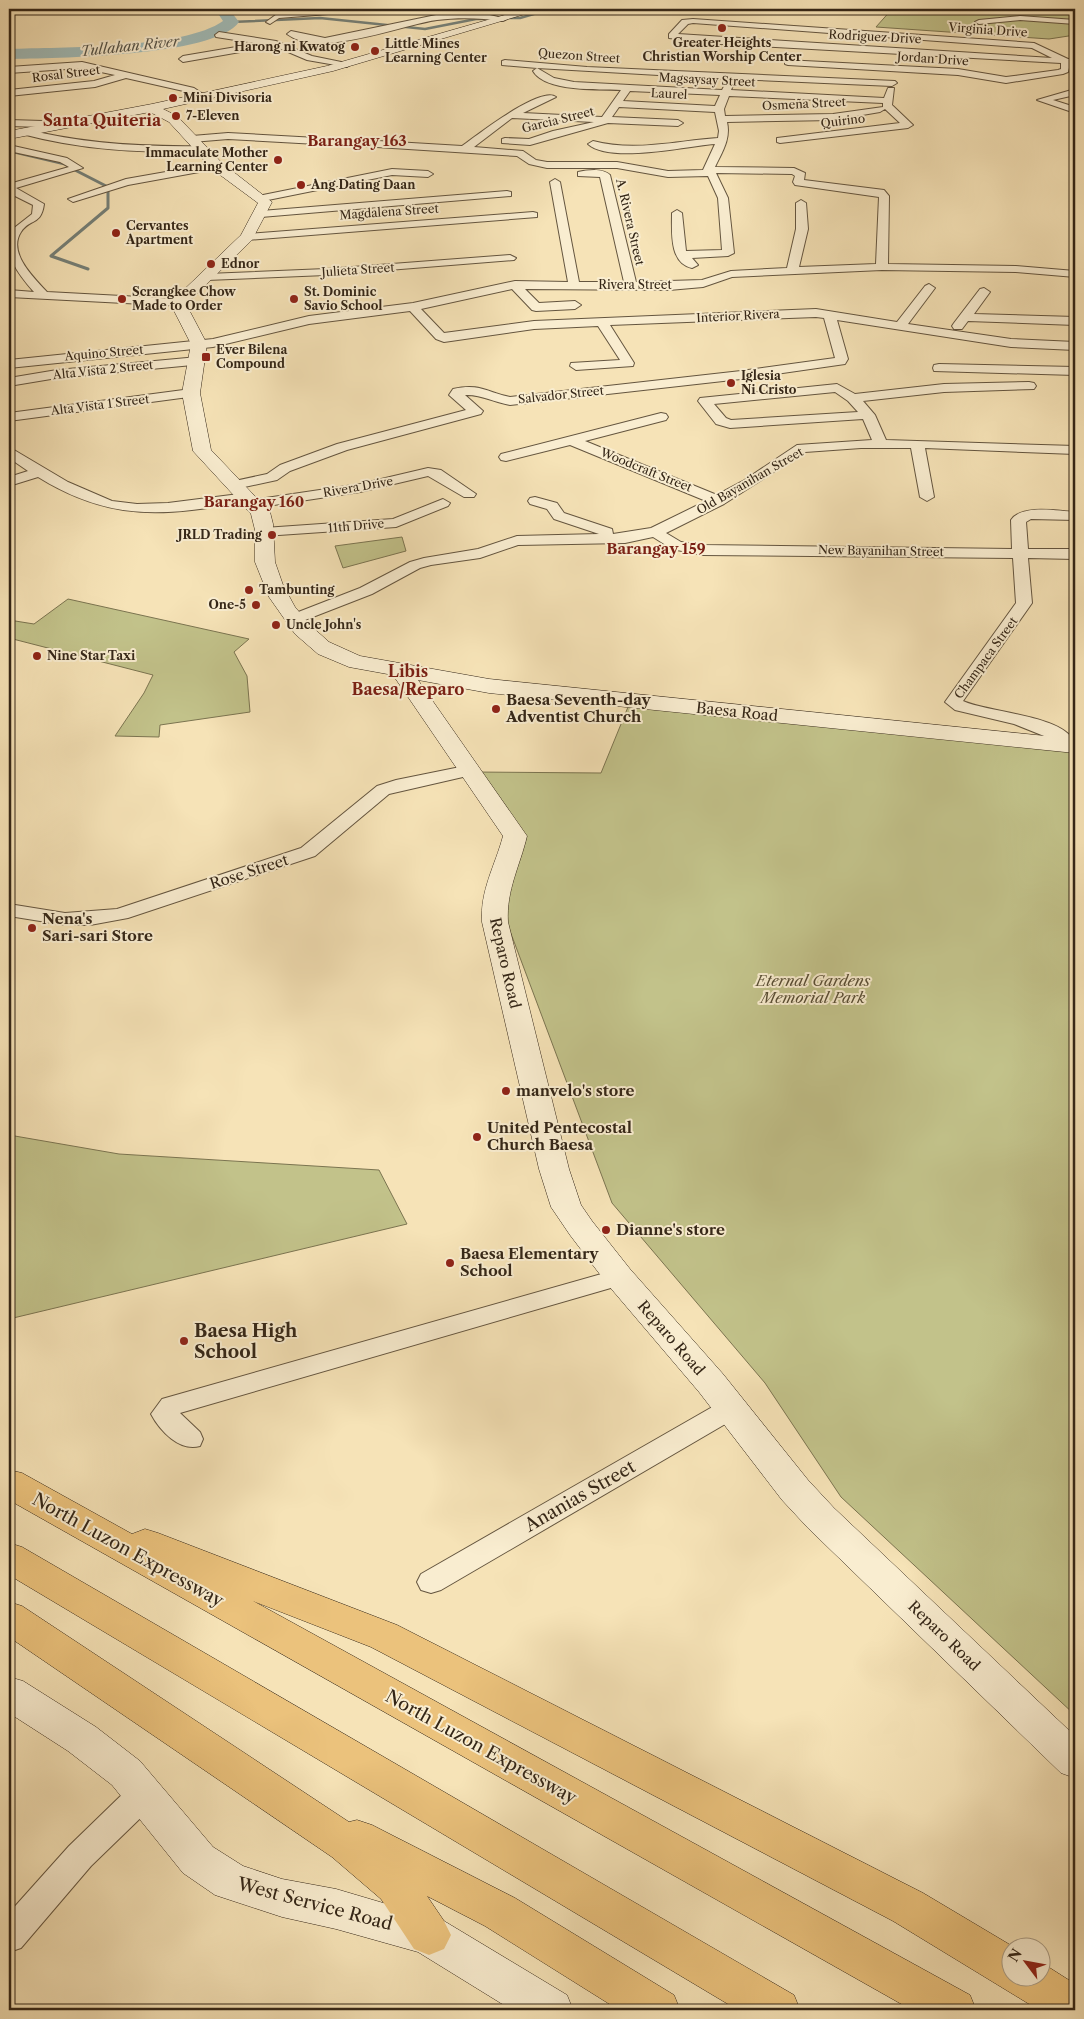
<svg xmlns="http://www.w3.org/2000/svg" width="1084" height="2019" viewBox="0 0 1084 2019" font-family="'Libre Caslon Text',serif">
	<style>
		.green { fill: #c2c28a; stroke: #7b7450 }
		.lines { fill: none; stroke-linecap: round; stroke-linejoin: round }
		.stream-far1 { stroke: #758078; stroke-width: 2.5 }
		.stream { stroke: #758078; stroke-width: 3 }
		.river { fill: #a1bcb9; fill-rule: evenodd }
		.street-tunnel { stroke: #cfbd97; stroke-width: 9; stroke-dasharray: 9 4.5; stroke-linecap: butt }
		.street-casing { stroke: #64553f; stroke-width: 2 }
		.secondary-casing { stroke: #342617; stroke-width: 1 }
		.highway-casing { stroke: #342617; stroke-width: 1 }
		.street { fill: #f9edd0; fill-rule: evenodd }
		.secondary { fill: #f9edd0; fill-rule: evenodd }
		.highway { fill: #ebc27c; fill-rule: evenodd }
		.poi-dot { fill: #8f2418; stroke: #f9edd0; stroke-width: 2 }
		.labels { text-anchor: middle; stroke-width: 4; stroke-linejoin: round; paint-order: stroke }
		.far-street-label { font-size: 12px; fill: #342617; stroke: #f9edd0 }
		.far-poi-label { font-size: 12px; font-weight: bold; fill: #342617; stroke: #f9edd0; text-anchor: start }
		.far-water-label { font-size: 14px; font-style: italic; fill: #555348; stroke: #f9edd0 }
		.far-quarter-label { font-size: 15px; font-weight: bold; fill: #7a1f14; stroke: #f9edd0 }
		.poi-label { font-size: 15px; font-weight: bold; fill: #342617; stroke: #f9edd0; text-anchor: start }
		.street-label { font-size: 15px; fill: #342617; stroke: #f9edd0 }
		.park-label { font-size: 15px; font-style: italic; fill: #584d34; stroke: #f9edd0 }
		.far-district-label { font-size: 16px; font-weight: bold; fill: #7a1f14; stroke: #f9edd0 }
		.near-poi-label { font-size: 18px; font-weight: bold; fill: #342617; stroke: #f9edd0; text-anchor: start }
		.near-street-label { font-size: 18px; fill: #342617; stroke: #f9edd0 }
	</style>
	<rect width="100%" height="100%" fill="#f6e3b7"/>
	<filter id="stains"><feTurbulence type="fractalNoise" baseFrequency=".004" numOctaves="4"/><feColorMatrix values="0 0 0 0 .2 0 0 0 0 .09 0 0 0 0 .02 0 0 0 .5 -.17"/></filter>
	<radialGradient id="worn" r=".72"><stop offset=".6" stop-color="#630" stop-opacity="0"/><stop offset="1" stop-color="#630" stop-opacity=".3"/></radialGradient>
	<!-- green -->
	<path class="green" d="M 892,9 L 1075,9 L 1075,35 L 1049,39 L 876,27 Z
		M 402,537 L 406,551 L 343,568 L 335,546 Z
		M 68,599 L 249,639 L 234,652 L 247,676 L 250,712 L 160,725 L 159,737 L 115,736 L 144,693 L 153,675 L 9,638 L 9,620 L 34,624 Z
		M 628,707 L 1075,752 L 1075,1715 L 841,1497 L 765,1383 L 612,1203 L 501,907 L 522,836 L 474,772 L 601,773 Z
		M 9,1135 L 119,1154 L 379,1170 L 407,1224 L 9,1319 Z"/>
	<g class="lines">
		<!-- stream-far1 -->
		<path class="stream-far1" d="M 503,18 L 520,18 L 551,9
			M 231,22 L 320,18 L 425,29 L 476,19 L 491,19
			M 9,151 L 64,164 L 73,169"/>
		<!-- stream -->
		<path class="stream" d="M 71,168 L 108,187 L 108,208 L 51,256 L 88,269"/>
		<!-- river -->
		<path class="river" d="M 215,9 L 229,9 L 239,22 C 214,57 53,58 9,59 L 9,49 C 60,47 184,49 223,21 Z"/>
		<!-- street-tunnel -->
		<path class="street-tunnel" d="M 335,142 L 361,143"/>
		<!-- street casing -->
		<g class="street-casing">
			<path id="street" d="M 325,10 L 328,10 L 328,14 L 279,18 L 270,24 L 266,22 L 277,14 Z
				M 458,12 L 481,13 L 507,19 L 503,21 C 481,18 460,17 437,20 C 400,25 319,59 287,34 L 291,31 L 325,38 L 436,15 Z
				M 1020,16 L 1075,20 L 1075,24 L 1020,20 L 979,24 L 975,22 L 979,20 Z
				M 693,19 L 1034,43 L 1068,59 L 1075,59 L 1075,65 L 1070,64 L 1068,72 L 1063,74 L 1006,83 L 958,75 L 788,65 L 785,64 L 785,60 L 958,69 L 1006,77 L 1058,70 L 1061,69 L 1061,63 L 720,44 L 669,38 L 669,34 L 682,20 ZM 693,23 L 1032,48 L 1052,58 L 678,34 L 688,24 Z
				M 219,32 L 276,41 L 312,56 L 351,64 L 347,67 L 307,60 L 274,46 L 216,37 L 215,35 Z
				M 254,44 L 258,47 L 257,49 L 183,62 L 179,59 L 183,56 Z
				M 505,60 L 587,67 L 895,81 L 897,83 L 892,86 L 733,79 L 735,81 L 731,90 L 884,98 L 888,88 L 894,88 L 892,105 L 913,125 L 908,128 L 780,143 L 777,142 L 777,138 L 900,123 L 885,109 L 880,112 L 833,120 L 727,122 C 731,139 722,152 715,167 L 794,168 L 805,173 L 804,180 L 884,190 L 889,196 L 888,264 L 1016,266 L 1075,271 L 1075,277 L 1016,272 L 882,270 L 732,277 L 703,287 L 669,290 L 525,289 L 539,303 L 575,301 L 581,305 L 575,309 L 536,311 L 532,310 L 512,289 L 421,309 L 444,333 L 534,321 L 816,309 L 897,322 L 925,286 L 929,284 L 935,288 L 908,324 L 1011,339 L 1075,342 L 1075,350 L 1011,347 L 837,320 L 848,359 L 845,364 L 741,379 L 510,405 C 494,402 480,394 465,395 L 483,411 L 481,414 L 347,450 L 290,471 L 277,480 L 235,489 L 230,488 L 228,485 L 230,482 L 267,474 L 280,465 L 337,444 L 466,410 L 449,395 L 453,389 C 480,383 486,392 510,397 L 741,371 L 835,358 L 824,318 L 816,317 L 610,325 L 634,363 L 633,366 L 576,370 L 570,366 L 571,363 L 620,360 L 598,326 L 534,329 L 444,342 L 436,339 L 410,311 L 309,324 L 213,347 L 9,368 L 9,360 L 213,339 L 309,316 L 413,303 L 515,281 L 568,282 L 550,182 L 555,179 L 560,182 L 579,282 L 624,282 L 600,177 L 578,176 L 578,172 C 589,170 602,168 610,175 L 636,282 L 702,280 L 731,271 L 787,268 L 796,229 L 796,203 L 801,200 L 806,203 L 808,229 L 799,267 L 876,264 L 879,197 L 795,185 L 793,182 L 795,176 L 792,174 L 716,173 L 728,198 L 734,253 L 728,256 L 692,258 L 698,265 L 692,268 C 669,263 672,232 672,213 L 677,210 L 682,213 L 686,251 L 722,250 L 718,198 L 708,176 L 668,177 L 617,168 L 547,168 L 529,164 L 517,156 L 361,146 L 356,143 L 361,140 L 462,146 C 476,136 541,85 556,97 L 523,113 L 602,117 L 621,90 C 599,89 545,92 533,71 L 537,68 L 502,65 L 502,61 ZM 537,68 L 728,79 L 722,90 L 574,82 L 554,78 ZM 630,91 L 720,95 L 715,106 L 623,101 ZM 729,96 L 883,103 L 883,107 L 833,114 L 725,116 L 724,109 ZM 619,107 L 715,112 L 719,131 L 718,138 C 675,141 635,152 593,141 L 588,144 C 610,164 687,146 715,144 L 703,170 L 668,171 L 617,162 L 547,162 L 536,160 L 523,151 L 474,147 L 512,118 L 594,122 L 553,131 L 529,139 L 505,138 L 502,139 L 502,143 L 530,145 L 608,123 L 678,126 L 683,123 L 678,120 L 612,117 Z
				M 82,62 L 194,88 L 206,96 L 201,99 L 188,92 L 126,78 L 95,87 L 9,96 L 9,90 L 94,81 L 115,75 L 82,68 L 9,73 L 9,67 Z
				M 1075,89 L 1075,95 L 1053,100 L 1075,107 L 1075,113 L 1037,100 Z
				M 9,120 L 43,121 L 48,124 L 43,127 L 9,126 Z
				M 25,129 C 83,144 143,147 203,146 L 208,149 L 203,152 C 142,153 81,150 22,134 L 20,132 Z
				M 228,133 L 335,139 L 340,142 L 335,145 L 228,139 L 192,142 L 187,139 L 192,136 Z
				M 9,145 L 67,158 L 83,168 L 16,188 L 44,204 C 41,226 30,218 21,232 C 7,253 35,279 47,292 L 178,299 L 182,300 L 184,303 L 182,306 L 9,297 L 9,290 L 34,292 C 18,274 5,257 9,232 L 32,214 L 33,205 L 9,193 L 9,184 L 69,167 L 60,162 L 9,151 Z
				M 217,163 L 222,166 L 221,168 L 128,185 L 73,202 L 68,199 L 126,179 Z
				M 392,169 L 428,171 L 433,174 L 428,177 L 392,175 L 263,201 L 258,198 L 263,195 Z
				M 507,191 L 511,192 L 511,196 L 261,217 L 256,214 L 261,211 Z
				M 533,212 L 537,213 L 537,217 L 247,240 L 241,237 L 247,234 Z
				M 510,255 L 516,258 L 514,260 L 326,275 L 207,280 L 201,277 L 207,274 L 326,269 Z
				M 984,288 L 990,292 L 974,314 L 1075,317 L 1075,325 L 968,321 L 962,329 L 954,329 L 952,326 L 954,323 L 980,289 Z
				M 198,357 L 203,358 L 204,361 L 203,364 L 57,378 L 9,386 L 9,378 L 57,370 Z
				M 939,364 L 1075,367 L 1075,375 L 934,371 L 933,368 L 934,365 Z
				M 1029,382 L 1034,383 L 1036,386 L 1034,389 L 944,392 L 863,401 L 875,415 L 886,440 L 1075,446 L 1075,454 L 925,448 L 934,497 L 927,501 L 920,497 L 911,448 L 861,448 L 805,452 L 724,504 L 666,533 L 681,542 L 702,545 L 1012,549 L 1011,520 C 1022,504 1058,511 1075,512 L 1075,520 L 1031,519 L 1026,522 L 1028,549 L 1075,549 L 1075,559 L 1028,558 L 1032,603 L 963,701 C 987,712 1056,715 1072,738 L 1069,749 L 1057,749 L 1054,740 L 1014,724 L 955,710 L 945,702 L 1016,603 L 1013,558 L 702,555 L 672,549 L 653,537 L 625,543 L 518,545 L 480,558 L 431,565 L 420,568 L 372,594 L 300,622 L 288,622 L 286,619 L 288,616 L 360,588 L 410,562 L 424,558 L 478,549 L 517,536 L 599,534 L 554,519 L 547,509 L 530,504 L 528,501 L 530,498 L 535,497 L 557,503 L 564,513 L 612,529 L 613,534 L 651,528 L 706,501 L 570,445 L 506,461 L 501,460 L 499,457 L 501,454 L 661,413 L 666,414 L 668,417 L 666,420 L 585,441 L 717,495 L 743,481 L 797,445 L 872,440 L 863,419 L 730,428 L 716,424 L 698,401 L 700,398 L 837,384 L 855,394 L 944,384 ZM 835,392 L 848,401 L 858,412 L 731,420 L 726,418 L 714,404 Z
				M 191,389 L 196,390 L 198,393 L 196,396 L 9,421 L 9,413 Z
				M 9,447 L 68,482 L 112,501 L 137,504 L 168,503 L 247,493 L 252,494 L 254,497 L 252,500 L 360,484 L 428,468 L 441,470 L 476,494 L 474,497 L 464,497 L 428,476 L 360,492 L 254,508 L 249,507 L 247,504 L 249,501 C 167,516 112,523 38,477 L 9,486 L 9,477 L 28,471 L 9,458 Z
				M 443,499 L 450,503 L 448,506 L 396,527 L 264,536 L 257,532 L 264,528 L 393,519 Z
				M 470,765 L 476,766 L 479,770 L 476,774 L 389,794 L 315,856 L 128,918 L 90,925 L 65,925 L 9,916 L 9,904 L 65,913 L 117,909 L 301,848 L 377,786 L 396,780 Z
				M 619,1269 L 628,1271 L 631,1277 L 628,1283 L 180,1413 L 200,1432 L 203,1439 L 200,1446 C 180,1452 160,1431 151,1414 L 162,1399 Z
				M 730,1399 L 739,1402 L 743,1409 L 739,1416 L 441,1590 L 431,1593 L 421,1590 L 417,1582 L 421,1574 L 721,1402 Z
				M 145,1779 L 156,1783 L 161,1793 L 156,1803 L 91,1866 L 21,1948 L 9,1952 L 9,1913 L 69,1846 L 134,1783 Z"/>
		</g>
		<!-- secondary casing -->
		<g class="secondary-casing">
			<path id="secondary" d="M 526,9 L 542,9 L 333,71 L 163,109 L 177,116 L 222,163 L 272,202 L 252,240 L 186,304 L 207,344 L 200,393 L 211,450 L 270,512 L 273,524 L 275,562 L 283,585 L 295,607 L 310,625 L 329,642 L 360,656 L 489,679 L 1075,739 L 1075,753 L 489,693 L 418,680 L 527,836 C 520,866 506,890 508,922 L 569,1169 L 581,1205 L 592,1221 L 630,1269 L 723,1374 L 808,1480 L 834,1508 L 1075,1736 L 1075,1778 L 1061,1773 L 808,1528 L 782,1500 L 699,1392 L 608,1285 L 570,1235 L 551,1207 L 539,1169 L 482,922 C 480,890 495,866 503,836 L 393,675 L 349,667 L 318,654 L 295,634 L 269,597 L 255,562 L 255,530 L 251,514 L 193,451 L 182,393 L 191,344 L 170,303 L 241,235 L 258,203 L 212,169 L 169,122 L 150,112 L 9,139 L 9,131 L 152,104 L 327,66 Z
				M 9,1677 L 23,1681 L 96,1727 L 140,1761 L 213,1847 L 243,1866 L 282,1879 L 336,1889 L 444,1921 L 567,1995 L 573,2010 L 512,2010 L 418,1952 L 336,1929 L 282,1917 L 215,1895 L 183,1873 L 112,1785 L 68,1751 L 9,1713 Z"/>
		</g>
		<!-- highway casing -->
		<g class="highway-casing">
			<path id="highway" d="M 9,1470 L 22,1473 L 132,1534 L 145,1529 L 158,1533 L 397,1625 L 923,1893 L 1012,1946 L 1012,1976 L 1042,1976 L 1042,1963 L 1075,1984 L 1075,2010 L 1039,2010 L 893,1921 L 371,1647 L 253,1601 L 970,1995 L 976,2010 L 912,2010 L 9,1500 Z
				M 9,1543 L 22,1547 L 794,1995 L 800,2010 L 738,2010 L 9,1575 Z
				M 9,1602 L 22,1606 L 349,1822 L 357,1820 L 372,1825 L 515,1898 L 674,1995 L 680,2010 L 619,2010 L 485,1926 L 427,1896 L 444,1921 L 451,1935 L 444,1949 L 429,1955 L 414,1949 L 381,1899 L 332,1857 L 9,1637 Z"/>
		</g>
		<!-- street -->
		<use href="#street" class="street"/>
		<!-- secondary -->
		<use href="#secondary" class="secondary"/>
		<!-- highway -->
		<use href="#highway" class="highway"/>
	</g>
	<!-- markers -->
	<g class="poi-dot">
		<circle cx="722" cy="28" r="5"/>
		<circle cx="355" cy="47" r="5"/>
		<circle cx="375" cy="51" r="5"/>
		<circle cx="173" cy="98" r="5"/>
		<circle cx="176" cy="116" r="5"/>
		<circle cx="278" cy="160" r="5"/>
		<circle cx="301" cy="185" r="5"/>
		<circle cx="116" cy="233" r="5"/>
		<circle cx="211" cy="264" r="5"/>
		<circle cx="122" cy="299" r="5"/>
		<circle cx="294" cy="299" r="5"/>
		<rect x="201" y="352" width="10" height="10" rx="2.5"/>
		<circle cx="731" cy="383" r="5"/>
		<circle cx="272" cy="535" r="5"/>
		<circle cx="249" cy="590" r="5"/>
		<circle cx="256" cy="605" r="5"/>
		<circle cx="276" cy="625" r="5"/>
		<circle cx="37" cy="656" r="5"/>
		<circle cx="496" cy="709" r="5"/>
		<circle cx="32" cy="928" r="5"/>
		<circle cx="506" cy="1091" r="5"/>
		<circle cx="477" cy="1137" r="5"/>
		<circle cx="606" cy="1230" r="5"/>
		<circle cx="450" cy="1263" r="5"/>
		<circle cx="184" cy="1341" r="5"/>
	</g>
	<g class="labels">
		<!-- far-street labels -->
		<g class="far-street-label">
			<text transform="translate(988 30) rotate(4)" y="4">Virginia Drive</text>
			<text transform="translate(875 37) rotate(3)" y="4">Rodriguez Drive</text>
			<text transform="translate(579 56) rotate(4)" y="4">Quezon Street</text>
			<text transform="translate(933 59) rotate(4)" y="4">Jordan Drive</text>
			<text transform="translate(66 74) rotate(-7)" y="4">Rosal Street</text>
			<text transform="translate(707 80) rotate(3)" y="4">Magsaysay Street</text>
			<text transform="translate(669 94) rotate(3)" y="4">Laurel</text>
			<text transform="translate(804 104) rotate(-3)" y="4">Osmeña Street</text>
			<text transform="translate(558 120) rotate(-14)" y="4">Garcia Street</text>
			<text transform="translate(843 121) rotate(-7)" y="4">Quirino</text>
			<text transform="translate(389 212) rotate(-4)" y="4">Magdalena Street</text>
			<text transform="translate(630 222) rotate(77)" y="4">A. Rivera Street</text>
			<text transform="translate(358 270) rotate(-4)" y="4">Julieta Street</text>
			<text x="635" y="289">Rivera Street</text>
			<text transform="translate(738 316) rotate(-3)" y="4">Interior Rivera</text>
			<text transform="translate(104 353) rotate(-5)" y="4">Aquino Street</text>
			<text transform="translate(103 370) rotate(-6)" y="4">Alta Vista 2 Street</text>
			<text transform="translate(561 395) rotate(-6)" y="4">Salvador Street</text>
			<text transform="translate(100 405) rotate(-7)" y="4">Alta Vista 1 Street</text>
			<text transform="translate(646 470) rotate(22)" y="4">Woodcraft Street</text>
			<text transform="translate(750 481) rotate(-30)" y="4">Old Bayanihan Street</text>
			<text transform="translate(358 487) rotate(-10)" y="4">Rivera Drive</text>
			<text transform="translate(356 526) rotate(-5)" y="4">11th Drive</text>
			<text transform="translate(881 551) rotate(1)" y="4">New Bayanihan Street</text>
			<text transform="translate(986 658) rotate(-54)" y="4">Champaca Street</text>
		</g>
		<!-- far-poi labels -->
		<g class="far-poi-label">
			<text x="722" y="47" text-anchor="middle">Greater Heights<tspan x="722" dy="14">Christian Worship Center</tspan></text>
			<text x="385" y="48">Little Mines<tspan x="385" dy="14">Learning Center</tspan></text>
			<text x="345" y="51" text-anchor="end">Harong ni Kwatog</text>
			<text x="183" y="102">Mini Divisoria</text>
			<text x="186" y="120">7-Eleven</text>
			<text x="268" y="157" text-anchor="end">Immaculate Mother<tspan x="268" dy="14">Learning Center</tspan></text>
			<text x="311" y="189">Ang Dating Daan</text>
			<text x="126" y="230">Cervantes<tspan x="126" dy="14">Apartment</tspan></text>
			<text x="221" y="268">Ednor</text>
			<text x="132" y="296">Scrangkee Chow<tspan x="132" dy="14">Made to Order</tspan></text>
			<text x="304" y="296">St. Dominic<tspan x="304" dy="14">Savio School</tspan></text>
			<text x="216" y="354">Ever Bilena<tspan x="216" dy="14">Compound</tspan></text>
			<text x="741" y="380">Iglesia<tspan x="741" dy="14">Ni Cristo</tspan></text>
			<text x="262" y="539" text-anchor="end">JRLD Trading</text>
			<text x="259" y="594">Tambunting</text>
			<text x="246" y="609" text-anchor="end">One-5</text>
			<text x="286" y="629">Uncle John's</text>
			<text x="47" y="660">Nine Star Taxi</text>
		</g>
		<!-- far-water labels -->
		<g class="far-water-label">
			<text transform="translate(130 46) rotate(-6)" y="5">Tullahan River</text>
		</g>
		<!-- far-quarter labels -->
		<g class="far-quarter-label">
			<text x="357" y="146">Barangay 163</text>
			<text x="254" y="507">Barangay 160</text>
			<text x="656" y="554">Barangay 159</text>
		</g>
		<!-- poi labels -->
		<g class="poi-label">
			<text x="506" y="705">Baesa Seventh-day<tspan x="506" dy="17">Adventist Church</tspan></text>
			<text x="42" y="924">Nena's<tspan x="42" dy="17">Sari-sari Store</tspan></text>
			<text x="516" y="1096">manvelo's store</text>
			<text x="487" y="1133">United Pentecostal<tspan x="487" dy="17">Church Baesa</tspan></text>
			<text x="616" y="1235">Dianne's store</text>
			<text x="460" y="1259">Baesa Elementary<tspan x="460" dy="17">School</tspan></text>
		</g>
		<!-- street labels -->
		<g class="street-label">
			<text transform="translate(737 712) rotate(6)" y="5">Baesa Road</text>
			<text transform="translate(249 872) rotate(-18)" y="5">Rose Street</text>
			<text transform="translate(505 963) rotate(77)" y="5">Reparo Road</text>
			<text transform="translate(671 1338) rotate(49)" y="5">Reparo Road</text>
			<text transform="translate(944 1636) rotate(44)" y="5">Reparo Road</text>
		</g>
		<!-- park labels -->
		<g class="park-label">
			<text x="813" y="986">Eternal Gardens<tspan x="813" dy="17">Memorial Park</tspan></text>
		</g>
		<!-- far-district labels -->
		<g class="far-district-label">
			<text x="102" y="126">Santa Quiteria</text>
			<text x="408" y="677">Libis<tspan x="408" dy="18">Baesa/Reparo</tspan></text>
		</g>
		<!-- near-poi labels -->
		<g class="near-poi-label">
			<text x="194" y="1337">Baesa High<tspan x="194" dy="21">School</tspan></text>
		</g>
		<!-- near-street labels -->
		<g class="near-street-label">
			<text transform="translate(580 1496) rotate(-30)" y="6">Ananias Street</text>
			<text transform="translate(128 1550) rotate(29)" y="6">North Luzon Expressway</text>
			<text transform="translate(481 1747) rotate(29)" y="6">North Luzon Expressway</text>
			<text transform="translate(315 1904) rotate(15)" y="6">West Service Road</text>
		</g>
	</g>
	<!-- margin -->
	<rect width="1084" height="2019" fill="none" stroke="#f6e3b7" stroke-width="30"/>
	<rect x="10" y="10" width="1064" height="1999" fill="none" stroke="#342617" stroke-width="2.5"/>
	<rect x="15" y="15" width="1054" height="1989" fill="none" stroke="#342617"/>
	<!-- north arrow -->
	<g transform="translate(1026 1962) rotate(302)"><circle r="24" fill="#f9edd0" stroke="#aa9d86"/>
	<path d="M0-4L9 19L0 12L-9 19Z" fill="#8f2418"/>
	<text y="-8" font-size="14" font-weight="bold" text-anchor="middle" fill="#342617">N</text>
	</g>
	<rect width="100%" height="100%" filter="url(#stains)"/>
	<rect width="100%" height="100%" fill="url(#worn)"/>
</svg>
